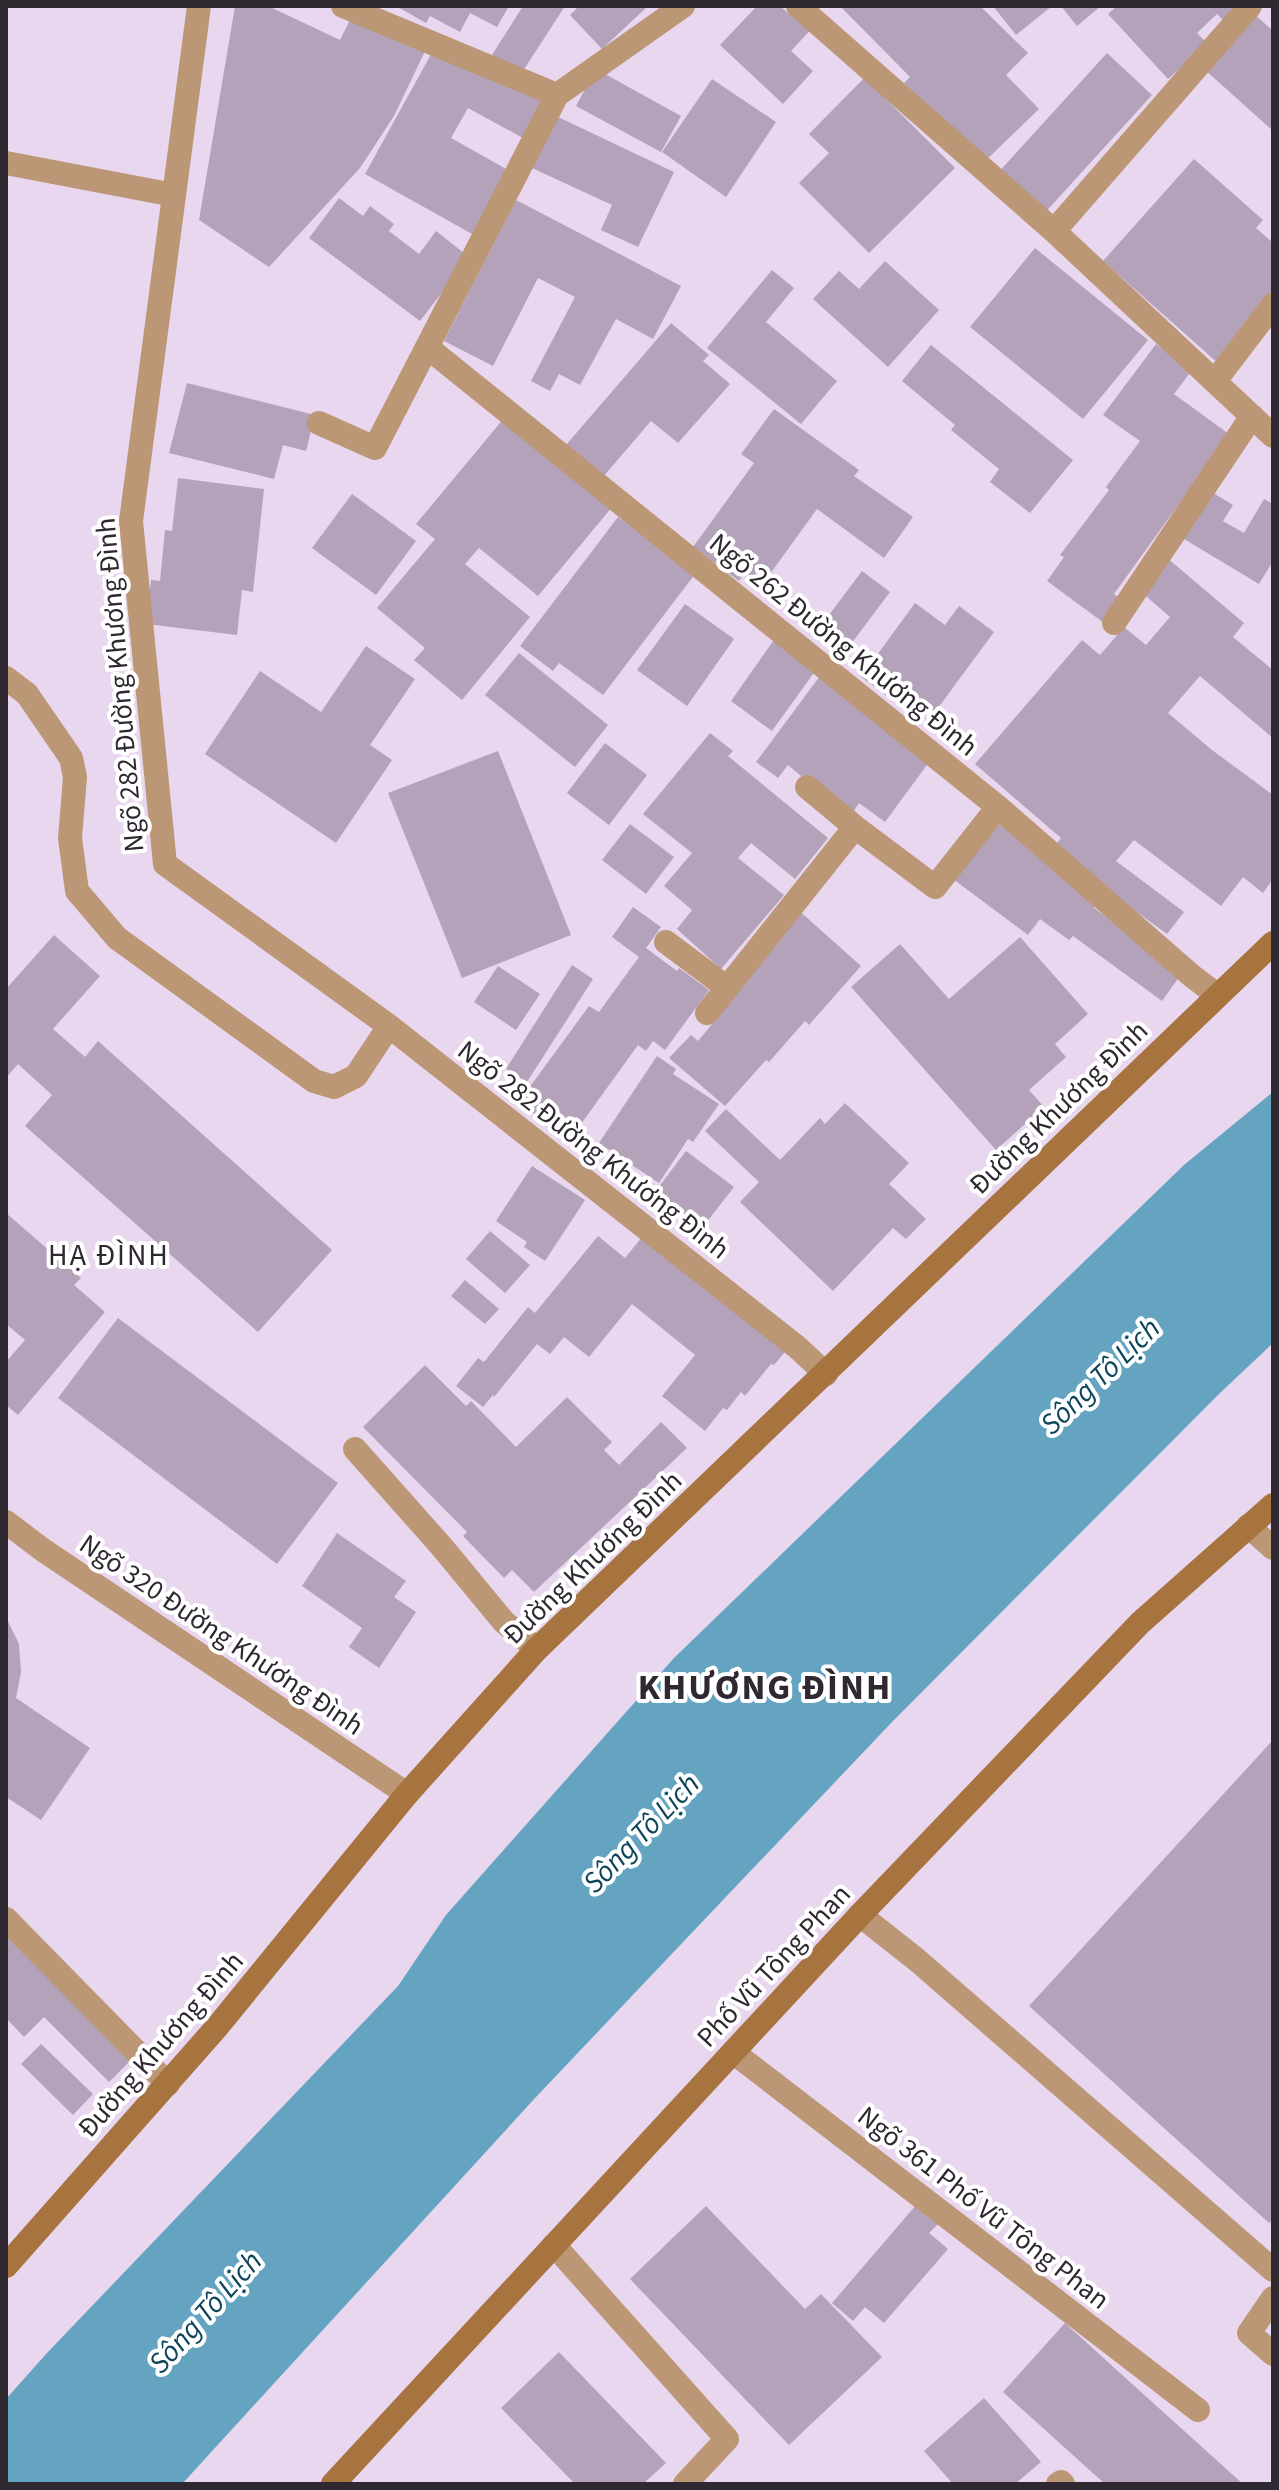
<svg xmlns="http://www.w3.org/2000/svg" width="1279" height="2490" viewBox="0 0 1279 2490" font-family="'Source Sans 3',sans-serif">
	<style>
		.water { fill: #64a4c1 }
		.building { fill: #b3a2b9 }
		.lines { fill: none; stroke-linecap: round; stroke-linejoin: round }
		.lane { stroke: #bb9776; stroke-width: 24 }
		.street { stroke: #bb9776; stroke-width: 24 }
		.secondary { stroke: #a77440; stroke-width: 24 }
		.labels { text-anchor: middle; stroke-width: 8; stroke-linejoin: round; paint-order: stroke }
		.street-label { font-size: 28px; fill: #2f2831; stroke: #fff }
		.neighbourhood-label { font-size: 30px; letter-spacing: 2px; fill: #2f2831; stroke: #fff }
		.water-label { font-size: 30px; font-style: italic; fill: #0f455b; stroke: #fff }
		.district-label { font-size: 36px; font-weight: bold; letter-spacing: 2px; fill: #2f2831; stroke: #fff }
	</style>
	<rect width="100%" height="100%" fill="#e9d7ef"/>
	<!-- water -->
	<path class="water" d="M 1273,1092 L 1273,1343 L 1220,1393 L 892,1722 L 536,2097 L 182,2484 L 6,2484 L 6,2399 L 47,2353 L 398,1986 L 446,1915 L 674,1658 L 1184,1165 Z"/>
	<!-- building -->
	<path class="building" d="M 235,6 L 268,6 L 340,40 L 354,12 L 428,45 L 394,116 L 360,168 L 269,267 L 199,220 Z
		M 396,6 L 509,6 L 497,27 L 470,13 L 460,32 L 430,16 L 426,23 Z
		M 523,6 L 565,6 L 521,74 L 492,55 Z
		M 579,6 L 648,6 L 602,49 L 570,15 Z
		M 757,6 L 780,6 L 788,13 L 793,8 L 814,26 L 791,51 L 813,71 L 783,104 L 720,45 Z
		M 840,6 L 980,6 L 1028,53 L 1006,75 L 1039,109 L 981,165 L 951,129 L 904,83 L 910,77 Z
		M 993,6 L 1052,6 L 1016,35 Z
		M 1061,6 L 1101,6 L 1077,26 Z
		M 1117,6 L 1241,6 L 1224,21 L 1217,14 L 1197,33 L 1208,44 L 1168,79 L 1108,14 Z
		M 1253,13 L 1273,31 L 1273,131 L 1204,69 Z
		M 435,47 L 544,102 L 523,138 L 468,108 L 451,138 L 508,170 L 472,234 L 365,174 Z
		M 1107,53 L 1152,95 L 1041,217 L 996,175 Z
		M 596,69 L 681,116 L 661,152 L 576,106 Z
		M 870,72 L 885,98 L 955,168 L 869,253 L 799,183 L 829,153 L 809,134 Z
		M 712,79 L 776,122 L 726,197 L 662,152 Z
		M 556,116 L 674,172 L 638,247 L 601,230 L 612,205 L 532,168 Z
		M 1194,159 L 1263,220 L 1256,228 L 1273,243 L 1273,296 L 1219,364 L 1103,261 Z
		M 339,198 L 363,216 L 370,206 L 394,224 L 389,231 L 419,254 L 436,231 L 469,257 L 420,321 L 309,238 Z
		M 516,200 L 681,286 L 653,339 L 616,319 L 580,385 L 559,374 L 550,391 L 531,381 L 575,297 L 538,278 L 493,366 L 444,341 Z
		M 1035,248 L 1148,340 L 1083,419 L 970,327 Z
		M 885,261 L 939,310 L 888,367 L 813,299 L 839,271 L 859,289 Z
		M 772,270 L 794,288 L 766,322 L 837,381 L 801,424 L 707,348 Z
		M 671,323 L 709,355 L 703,361 L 730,384 L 678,443 L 651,421 L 603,477 L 566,445 Z
		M 1156,344 L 1192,370 L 1174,394 L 1233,437 L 1184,497 L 1114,594 L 1121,599 L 1104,623 L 1047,581 L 1064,557 L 1060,555 L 1109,490 L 1106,487 L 1140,441 L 1103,415 Z
		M 931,345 L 1073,460 L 1030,513 L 990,482 L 999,469 L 951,430 L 955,425 L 902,381 Z
		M 187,383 L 315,415 L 306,451 L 283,445 L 274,479 L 169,453 Z
		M 774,409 L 859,470 L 854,476 L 913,517 L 884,558 L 817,509 L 762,585 L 745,572 L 739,581 L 693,547 L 754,463 L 741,454 Z
		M 505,417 L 613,506 L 538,596 L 479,548 L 465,564 L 530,617 L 462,700 L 414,660 L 425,648 L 377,608 L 435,539 L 416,524 Z
		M 178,478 L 264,489 L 253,592 L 242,590 L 237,635 L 146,624 L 151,580 L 160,581 L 165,530 L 172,531 Z
		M 1207,489 L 1233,505 L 1223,521 L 1244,533 L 1264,499 L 1273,504 L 1273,561 L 1259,584 L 1179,536 Z
		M 352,494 L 416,541 L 376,595 L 312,548 Z
		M 618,517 L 695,574 L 603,695 L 559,663 L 553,671 L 520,646 Z
		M 1166,557 L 1244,623 L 1233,637 L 1273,670 L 1273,738 L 1200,676 L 1168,713 L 1212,750 L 1273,795 L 1273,879 L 1263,893 L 1243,877 L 1221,906 L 1134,840 L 1116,861 L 1184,912 L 1167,934 L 1097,883 L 1054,847 L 1061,838 L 975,764 L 1082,640 L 1100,655 L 1124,627 L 1146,645 L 1170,617 L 1139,590 Z
		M 862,571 L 890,592 L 842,656 L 814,635 Z
		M 915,603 L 945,625 L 959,606 L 994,632 L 935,712 L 900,686 L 891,699 L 861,677 Z
		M 685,604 L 734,639 L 687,706 L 637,670 Z
		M 776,637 L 818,667 L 772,731 L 731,701 Z
		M 366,646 L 415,679 L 370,745 L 392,760 L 336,843 L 205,754 L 260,671 L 321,712 Z
		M 519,653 L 608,725 L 575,767 L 485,695 Z
		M 823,672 L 932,758 L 885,822 L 859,803 L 850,817 L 788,765 L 778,778 L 756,762 Z
		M 710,733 L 733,751 L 728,756 L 828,838 L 795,879 L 751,843 L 738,858 L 784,895 L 721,969 L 677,929 L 692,910 L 664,886 L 692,853 L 643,814 Z
		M 605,743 L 647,775 L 609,825 L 567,793 Z
		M 498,751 L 571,935 L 462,978 L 388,793 Z
		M 996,822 L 1100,899 L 1094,908 L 1182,973 L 1162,1001 L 1073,936 L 1069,940 L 1040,919 L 1028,935 L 953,879 Z
		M 630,824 L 674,857 L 646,894 L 602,860 Z
		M 633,907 L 661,927 L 646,948 L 677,971 L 679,968 L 709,990 L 665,1050 L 653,1041 L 646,1051 L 638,1045 L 568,1142 L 536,1119 L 537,1116 L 518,1103 L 589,1006 L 599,1012 L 639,957 L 612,937 Z
		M 796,908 L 861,966 L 809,1025 L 805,1021 L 769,1062 L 766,1060 L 725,1106 L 669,1058 L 691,1035 L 698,1041 L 718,1017 Z
		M 54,935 L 100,976 L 53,1029 L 85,1057 L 98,1041 L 332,1250 L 258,1332 L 25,1126 L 52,1095 L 18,1064 L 6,1078 L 6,989 Z
		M 1020,937 L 1088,1014 L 1055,1044 L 1066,1057 L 1029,1090 L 1044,1107 L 996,1150 L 851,987 L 900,944 L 949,999 Z
		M 572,965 L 593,979 L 527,1082 L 506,1069 Z
		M 498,966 L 540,994 L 516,1030 L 474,1002 Z
		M 657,1056 L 676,1069 L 673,1074 L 719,1104 L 693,1142 L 688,1139 L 659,1183 L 599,1143 Z
		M 845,1103 L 909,1163 L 889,1184 L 926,1219 L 906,1239 L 893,1228 L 833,1291 L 740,1202 L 759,1182 L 705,1131 L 726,1109 L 780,1160 L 820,1118 L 825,1124 Z
		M 686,1151 L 734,1187 L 702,1228 L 655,1192 Z
		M 532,1166 L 585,1200 L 545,1261 L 524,1247 L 527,1242 L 496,1221 Z
		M 6,1213 L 81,1278 L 74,1285 L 105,1312 L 18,1415 L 6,1405 L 6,1362 L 25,1340 L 6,1324 Z
		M 490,1231 L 530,1265 L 505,1293 L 466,1259 Z
		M 647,1231 L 790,1346 L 774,1365 L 771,1364 L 745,1396 L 741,1392 L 727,1410 L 723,1408 L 705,1431 L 662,1396 L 695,1355 L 632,1304 L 589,1357 L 564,1337 L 550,1354 L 537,1344 L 494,1397 L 493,1395 L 483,1407 L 456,1386 L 478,1358 L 484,1362 L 528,1307 L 535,1313 L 598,1236 L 625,1258 Z
		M 465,1280 L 499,1309 L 485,1324 L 451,1296 Z
		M 118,1318 L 338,1483 L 277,1564 L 58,1398 Z
		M 425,1365 L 466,1406 L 471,1401 L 516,1447 L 567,1397 L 612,1442 L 604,1450 L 619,1465 L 661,1422 L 687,1448 L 534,1592 L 512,1570 L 504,1578 L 463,1536 L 467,1532 L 363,1427 Z
		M 337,1533 L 406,1581 L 394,1597 L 416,1612 L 379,1668 L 349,1647 L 362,1628 L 302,1586 Z
		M 6,1617 L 19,1644 L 21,1672 L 16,1698 L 90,1748 L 41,1820 L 6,1797 Z
		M 1273,1740 L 1273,2219 L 1269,2223 L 1029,2006 Z
		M 6,1934 L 131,2060 L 109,2082 L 44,2017 L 24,2037 L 6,2018 Z
		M 41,2044 L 93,2094 L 73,2115 L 21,2064 Z
		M 917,2204 L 939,2223 L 929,2233 L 948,2249 L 884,2323 L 865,2307 L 853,2321 L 832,2303 Z
		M 706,2206 L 805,2309 L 821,2294 L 882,2357 L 789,2445 L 630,2279 Z
		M 1065,2323 L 1120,2373 L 1243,2484 L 1105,2484 L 1003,2392 Z
		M 559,2352 L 666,2463 L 643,2484 L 575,2484 L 501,2408 Z
		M 984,2398 L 1041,2462 L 1015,2484 L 953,2484 L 924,2451 Z"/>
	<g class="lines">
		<!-- lane -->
		<path class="lane" d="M 199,6 L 131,521 L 165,864 L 389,1026 L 797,1347 L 826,1374
			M 343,6 L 557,95
			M 798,6 L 1054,231 L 1273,436
			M 6,163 L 174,195
			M 1054,231 L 1250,6
			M 427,347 L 998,807 L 1192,976 L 1217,995
			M 1215,381 L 1273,305
			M 319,423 L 375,448 L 557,95 L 683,6
			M 1114,623 L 1252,416
			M 6,678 L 27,694 L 71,758 L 75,777 L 70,838 L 77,891 L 117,938 L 314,1081 L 334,1087 L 356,1076 L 389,1026
			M 807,787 L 855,827
			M 666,942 L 726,987
			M 707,1013 L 855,827 L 935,887 L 998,807
			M 355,1449 L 442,1547 L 504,1622 L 537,1649
			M 1248,1526 L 1273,1548
			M 860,1915 L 917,1960 L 1273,2270
			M 6,1919 L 168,2084
			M 733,2052 L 1198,2410
			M 554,2245 L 727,2439 L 685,2484
			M 1273,2298 L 1249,2333 L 1273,2354"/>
		<!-- street -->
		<path class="street" d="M 6,1522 L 43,1550 L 407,1794
			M 1058,2484 L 1061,2482 L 1063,2484"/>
		<!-- secondary -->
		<path class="secondary" d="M 6,2266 L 217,2027 L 407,1794 L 537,1649 L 1273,943
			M 333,2484 L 860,1915 L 1140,1623 L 1273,1505"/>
	</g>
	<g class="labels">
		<!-- street labels -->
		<g class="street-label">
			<text transform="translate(844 644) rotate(39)" y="10">Ngõ 262 Đường Khương Đình</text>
			<text transform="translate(119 685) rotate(-95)" y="10">Ngõ 282 Đường Khương Đình</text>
			<text transform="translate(1058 1107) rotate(-44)" y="10">Đường Khương Đình</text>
			<text transform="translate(594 1149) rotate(38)" y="10">Ngõ 282 Đường Khương Đình</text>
			<text transform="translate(592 1557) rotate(-44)" y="10">Đường Khương Đình</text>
			<text transform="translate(222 1634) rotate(34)" y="10">Ngõ 320 Đường Khương Đình</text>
			<text transform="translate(773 1965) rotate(-47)" y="10">Phố Vũ Tông Phan</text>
			<text transform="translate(160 2044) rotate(-49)" y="10">Đường Khương Đình</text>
			<text transform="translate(984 2207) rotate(38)" y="10">Ngõ 361 Phố Vũ Tông Phan</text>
		</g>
		<!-- neighbourhood labels -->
		<g class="neighbourhood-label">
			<text x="109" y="1265">HẠ ĐÌNH</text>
		</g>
		<!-- water labels -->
		<g class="water-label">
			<text transform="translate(1100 1376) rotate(-44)" y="10">Sông Tô Lịch</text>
			<text transform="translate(641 1833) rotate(-46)" y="10">Sông Tô Lịch</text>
			<text transform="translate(205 2312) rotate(-48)" y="10">Sông Tô Lịch</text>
		</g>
		<!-- district labels -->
		<g class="district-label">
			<text x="765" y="1699">KHƯƠNG ĐÌNH</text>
		</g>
	</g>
	<!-- border -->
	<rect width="1279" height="2490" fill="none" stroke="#2f2831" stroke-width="16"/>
</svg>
